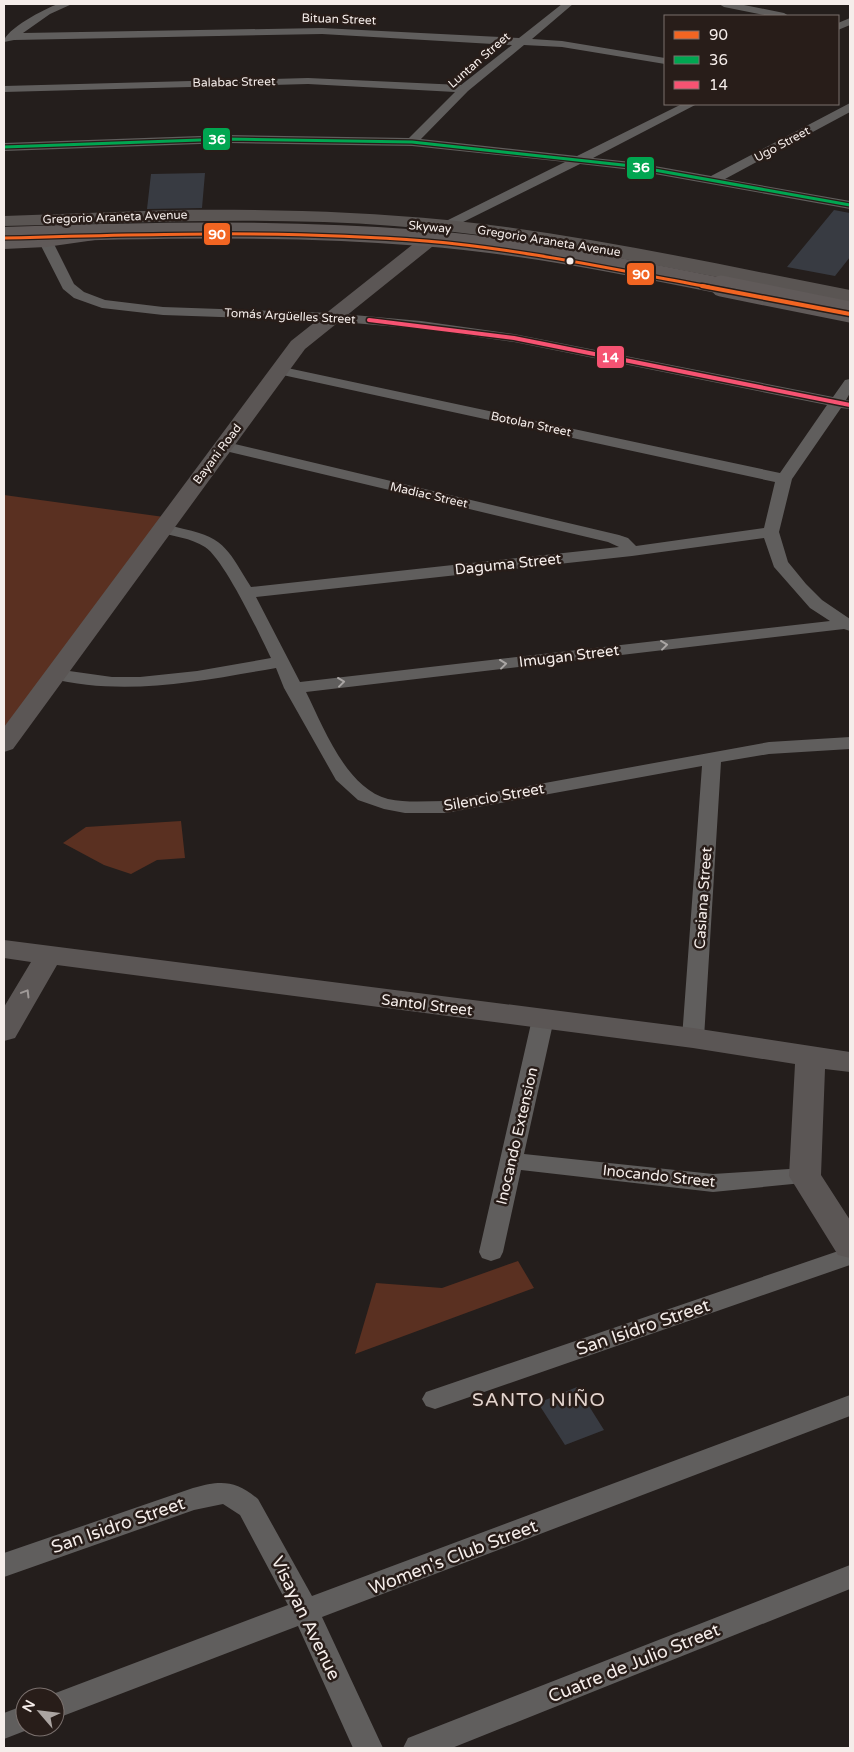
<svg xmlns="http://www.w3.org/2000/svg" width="854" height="1752" viewBox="0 0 854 1752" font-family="'Varela Round',sans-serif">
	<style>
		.green { fill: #5a3021 }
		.building { fill: #383b42 }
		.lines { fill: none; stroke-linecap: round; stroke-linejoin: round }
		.street { fill: #605e5d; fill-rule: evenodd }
		.secondary { fill: #5b5655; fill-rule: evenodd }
		.primary { fill: #5a5553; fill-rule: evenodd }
		.highway { fill: #605a59; fill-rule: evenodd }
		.highway-bridge-far1 { stroke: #605a59; stroke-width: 16 }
		.highway-bridge { stroke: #605a59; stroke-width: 21 }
		.bus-1-far1-casing { stroke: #281d19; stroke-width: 5.5 }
		.bus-1-casing { stroke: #281d19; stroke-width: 7 }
		.bus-2-casing { stroke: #281d19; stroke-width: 5.5 }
		.bus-3-casing { stroke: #281d19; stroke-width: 7 }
		.bus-1-far1 { stroke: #f26522; stroke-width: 3 }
		.bus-1 { stroke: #f26522; stroke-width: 4 }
		.bus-2 { stroke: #00a651; stroke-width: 3 }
		.bus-3 { stroke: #f65372; stroke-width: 4 }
		.oneway { stroke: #aaa6a4 }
		.oneway2 { stroke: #a09a98 }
		.bus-dot { fill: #f5edea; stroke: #281d19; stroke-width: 2 }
		.labels { text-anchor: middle; stroke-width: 5; stroke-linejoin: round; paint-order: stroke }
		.far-street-label { font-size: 12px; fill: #f5edea; stroke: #281d19 }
		.street-label { font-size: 15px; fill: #f5edea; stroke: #281d19 }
		.near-street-label { font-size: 18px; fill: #f5edea; stroke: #281d19 }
		.near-neighbourhood-label { font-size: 19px; letter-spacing: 1px; fill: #e3d4ce; stroke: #281d19 }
		.line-badge { stroke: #281d19; stroke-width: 2 }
		.badge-label { font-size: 14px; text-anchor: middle; font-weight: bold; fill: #fff }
	</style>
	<rect width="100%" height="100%" fill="#241e1c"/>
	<!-- green -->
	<path class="green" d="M 4,495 L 164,517 L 4,730 Z
		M 181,821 L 185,858 L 157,860 L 131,874 L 104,865 L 63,843 L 86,827 Z
		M 518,1261 L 534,1288 L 355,1354 L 376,1283 L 442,1288 Z"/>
	<!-- building -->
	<path class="building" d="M 205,173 L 202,208 L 147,209 L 151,174 Z
		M 834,210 L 850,213 L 850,257 L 835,276 L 787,267 Z
		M 577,1387 L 604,1430 L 565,1445 L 538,1403 Z"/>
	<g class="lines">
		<!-- street -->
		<path class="street" d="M 58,4 L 72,4 L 50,14 L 23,33 L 322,28 L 519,38 L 562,4 L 573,4 L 532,39 L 562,41 L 665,58 L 665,64 L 562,47 L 524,45 L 468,91 L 421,139 L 577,156 L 682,104 L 697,104 L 593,158 L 632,162 L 711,176 L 850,103 L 850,112 L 725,179 L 850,201 L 850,209 L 632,170 L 580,164 L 447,230 L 440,226 L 442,223 L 565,162 L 412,146 L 228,143 L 4,151 L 4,143 L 228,135 L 409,138 L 455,92 L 308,84 L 4,92 L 4,86 L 308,78 L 461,85 L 512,45 L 322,34 L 14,40 L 4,42 C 4,30 46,8 58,4 Z
			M 719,4 L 739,4 L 784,13 L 789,16 L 769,16 L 724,7 Z
			M 850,18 L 850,25 L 838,30 L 838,23 Z
			M 43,232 L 50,236 L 74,284 L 84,292 L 105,300 L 163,307 L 331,313 L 421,321 L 514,334 L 833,397 L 845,380 L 850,379 L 850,393 L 846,400 L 850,401 L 850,409 L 841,408 L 792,479 L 779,532 L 788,562 L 806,584 L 822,600 L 850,619 L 850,631 L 844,629 L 306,692 C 324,728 346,788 388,799 C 407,803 427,801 446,801 L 769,742 L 850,737 L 850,749 L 769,754 L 721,762 L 704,1038 L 701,1043 L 693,1045 L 685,1043 L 682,1038 L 702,766 L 446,813 L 405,813 L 384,809 L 358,800 L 336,780 L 284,688 L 276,668 C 200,681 125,697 49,678 L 46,674 L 49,670 L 55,669 L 112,677 L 140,677 L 197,671 L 271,658 C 260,635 224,559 205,547 C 191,538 173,536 157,532 L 155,529 L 157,526 C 166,523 175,527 184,529 C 227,538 229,553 251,587 L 619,547 L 608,542 L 217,449 L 214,446 L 222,441 L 619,535 L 628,538 L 636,546 L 764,528 L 775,482 L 278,374 L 273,373 L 271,370 L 273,367 L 278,366 L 780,473 L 827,405 L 514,342 L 421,329 L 331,321 L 163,315 L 102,308 L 74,298 L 63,289 L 36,236 ZM 764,538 L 774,567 L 810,608 L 830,621 L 300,682 L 256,597 L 632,556 Z
			M 543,1012 L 551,1014 L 554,1019 L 524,1154 L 713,1174 L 805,1168 L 813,1170 L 817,1176 L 813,1182 L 713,1192 L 521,1170 L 503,1252 L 500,1258 L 491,1261 L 482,1258 L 479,1252 L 532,1019 L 535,1014 Z
			M 850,1247 L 850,1265 L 435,1409 L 426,1406 L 422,1399 L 426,1392 Z
			M 850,1395 L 850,1416 L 322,1617 L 383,1748 L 353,1748 L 298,1626 L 55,1719 L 55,1697 L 45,1697 L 288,1605 L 240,1515 L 223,1504 L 194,1510 L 4,1577 L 4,1553 L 193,1488 C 221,1480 235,1480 258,1499 L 312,1596 Z
			M 850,1565 L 850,1589 L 452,1748 L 403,1748 L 408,1738 Z
			M 25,1705 L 25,1727 L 35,1727 L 4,1739 L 4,1713 Z"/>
		<!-- secondary -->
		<path class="secondary" d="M 447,221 L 453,222 L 456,226 L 453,230 L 305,349 L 13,749 L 4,752 L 4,727 L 291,341 L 441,222 Z
			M 4,940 L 693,1028 L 850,1052 L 850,1072 L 825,1069 L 821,1175 L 850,1220 L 850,1258 L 838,1255 L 789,1176 L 795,1064 L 693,1048 L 57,965 L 15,1038 L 4,1041 L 4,1007 L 31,962 L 4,958 Z"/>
		<!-- primary -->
		<path class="primary" d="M 171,210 C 263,209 355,211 447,220 C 582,234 717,264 850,290 L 850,302 C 698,276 548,238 394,226 C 264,216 134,223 4,226 L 4,216 Z"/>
		<!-- highway -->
		<path class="highway" d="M 89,231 L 95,232 L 98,236 L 95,240 L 46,247 L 4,249 L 4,239 L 46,237 Z"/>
		<!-- highway-bridge-far1 -->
		<path class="highway-bridge-far1" d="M 4,235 C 143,230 283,227 422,238 C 525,246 627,267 727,287"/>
		<!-- highway-bridge -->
		<path class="highway-bridge" d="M 721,286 L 850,312"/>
		<!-- bus-1-far1 casing -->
		<g class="bus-1-far1-casing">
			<path id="bus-1-far1" d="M 4,238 C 145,234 286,230 426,241 C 521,249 616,270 709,287"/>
		</g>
		<!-- bus-1 casing -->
		<g class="bus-1-casing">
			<path id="bus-1" d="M 702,286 L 850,314"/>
		</g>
		<!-- bus-2 casing -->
		<g class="bus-2-casing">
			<path id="bus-2" d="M 4,147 L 228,139 L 412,142 L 632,166 L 850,205"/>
		</g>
		<!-- bus-3 casing -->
		<g class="bus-3-casing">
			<path id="bus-3" d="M 369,320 L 514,338 L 850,405"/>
		</g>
		<!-- bus-1-far1 -->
		<use href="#bus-1-far1" class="bus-1-far1"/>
		<!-- bus-1 -->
		<use href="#bus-1" class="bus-1"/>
		<!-- bus-2 -->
		<use href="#bus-2" class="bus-2"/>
		<!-- bus-3 -->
		<use href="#bus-3" class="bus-3"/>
	</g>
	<!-- one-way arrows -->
	<defs><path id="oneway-chevron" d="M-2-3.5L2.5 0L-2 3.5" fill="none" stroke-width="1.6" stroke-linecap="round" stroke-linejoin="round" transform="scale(1.25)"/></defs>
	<g class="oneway">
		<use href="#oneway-chevron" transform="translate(664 645) rotate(-7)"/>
		<use href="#oneway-chevron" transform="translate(503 664) rotate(-7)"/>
		<use href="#oneway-chevron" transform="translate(341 682) rotate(-7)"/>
	</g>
	<use class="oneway2" href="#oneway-chevron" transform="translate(26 993) rotate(-59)"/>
	<!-- markers -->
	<circle class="bus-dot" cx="570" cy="261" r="4.5"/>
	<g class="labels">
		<!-- far-street labels -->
		<g class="far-street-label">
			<text transform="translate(339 19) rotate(2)" y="4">Bituan Street</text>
			<text transform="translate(479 60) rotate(-41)" y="4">Luntan Street</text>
			<text transform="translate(234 82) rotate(-1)" y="4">Balabac Street</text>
			<text transform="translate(782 144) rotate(-28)" y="4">Ugo Street</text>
			<text transform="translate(115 217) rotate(-2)" y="4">Gregorio Araneta Avenue</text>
			<text transform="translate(430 227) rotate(5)" y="4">Skyway</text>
			<text transform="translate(549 241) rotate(9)" y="4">Gregorio Araneta Avenue</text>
			<text transform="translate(290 316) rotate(3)" y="4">Tomás Argüelles Street</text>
			<text transform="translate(531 424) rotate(12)" y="4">Botolan Street</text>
			<text transform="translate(217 454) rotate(-53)" y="4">Bayani Road</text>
			<text transform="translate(429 495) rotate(13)" y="4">Madiac Street</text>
		</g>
		<!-- street labels -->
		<g class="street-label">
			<text transform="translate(508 564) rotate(-6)" y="5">Daguma Street</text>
			<text transform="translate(569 656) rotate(-7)" y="5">Imugan Street</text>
			<text transform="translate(494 797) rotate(-10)" y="5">Silencio Street</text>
			<text transform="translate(703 898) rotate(-86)" y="5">Casiana Street</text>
			<text transform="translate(427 1005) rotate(7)" y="5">Santol Street</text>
			<text transform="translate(517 1136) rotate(-77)" y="5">Inocando Extension</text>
			<text transform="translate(659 1176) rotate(6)" y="5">Inocando Street</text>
		</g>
		<!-- near-street labels -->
		<g class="near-street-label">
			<text transform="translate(643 1327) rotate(-19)" y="6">San Isidro Street</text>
			<text transform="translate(118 1525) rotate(-19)" y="6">San Isidro Street</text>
			<text transform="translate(453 1557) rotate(-21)" y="6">Women's Club Street</text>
			<text transform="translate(306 1618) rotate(64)" y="6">Visayan Avenue</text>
			<text transform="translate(634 1663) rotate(-22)" y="6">Cuatre de Julio Street</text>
		</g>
		<!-- near-neighbourhood labels -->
		<g class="near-neighbourhood-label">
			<text x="539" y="1406">SANTO NIÑO</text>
		</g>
	</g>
	<g class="line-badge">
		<rect x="202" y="127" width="29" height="24" rx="5" fill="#00a651"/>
		<rect x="626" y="156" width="29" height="24" rx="5" fill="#00a651"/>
		<rect x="203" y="222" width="28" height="24" rx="5" fill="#f26522"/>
		<rect x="626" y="262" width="29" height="24" rx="5" fill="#f26522"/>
		<rect x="596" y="345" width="29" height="24" rx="5" fill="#f65372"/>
	</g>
	<g class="badge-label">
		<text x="217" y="144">36</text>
		<text x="641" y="172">36</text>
		<text x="217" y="239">90</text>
		<text x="641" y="279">90</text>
		<text x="610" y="362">14</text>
	</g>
	<!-- border -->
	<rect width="854" height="1752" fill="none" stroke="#f5edea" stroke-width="10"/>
	<!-- legend -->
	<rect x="664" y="15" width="175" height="90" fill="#281d19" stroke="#7a706d"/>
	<rect x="674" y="31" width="25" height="8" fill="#f26522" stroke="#7a706d"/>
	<text x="709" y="40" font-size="15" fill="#f5edea">90</text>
	<rect x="674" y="56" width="25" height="8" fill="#00a651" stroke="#7a706d"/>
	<text x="709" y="65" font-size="15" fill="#f5edea">36</text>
	<rect x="674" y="81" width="25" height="8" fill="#f65372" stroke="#7a706d"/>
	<text x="709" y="90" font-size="15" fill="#f5edea">14</text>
	<!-- north arrow -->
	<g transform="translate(40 1712) rotate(298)"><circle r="24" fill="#281d19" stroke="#7a706d"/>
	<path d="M0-4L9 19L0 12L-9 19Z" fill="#aca5a2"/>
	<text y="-8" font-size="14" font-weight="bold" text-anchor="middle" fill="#f5edea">N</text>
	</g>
</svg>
